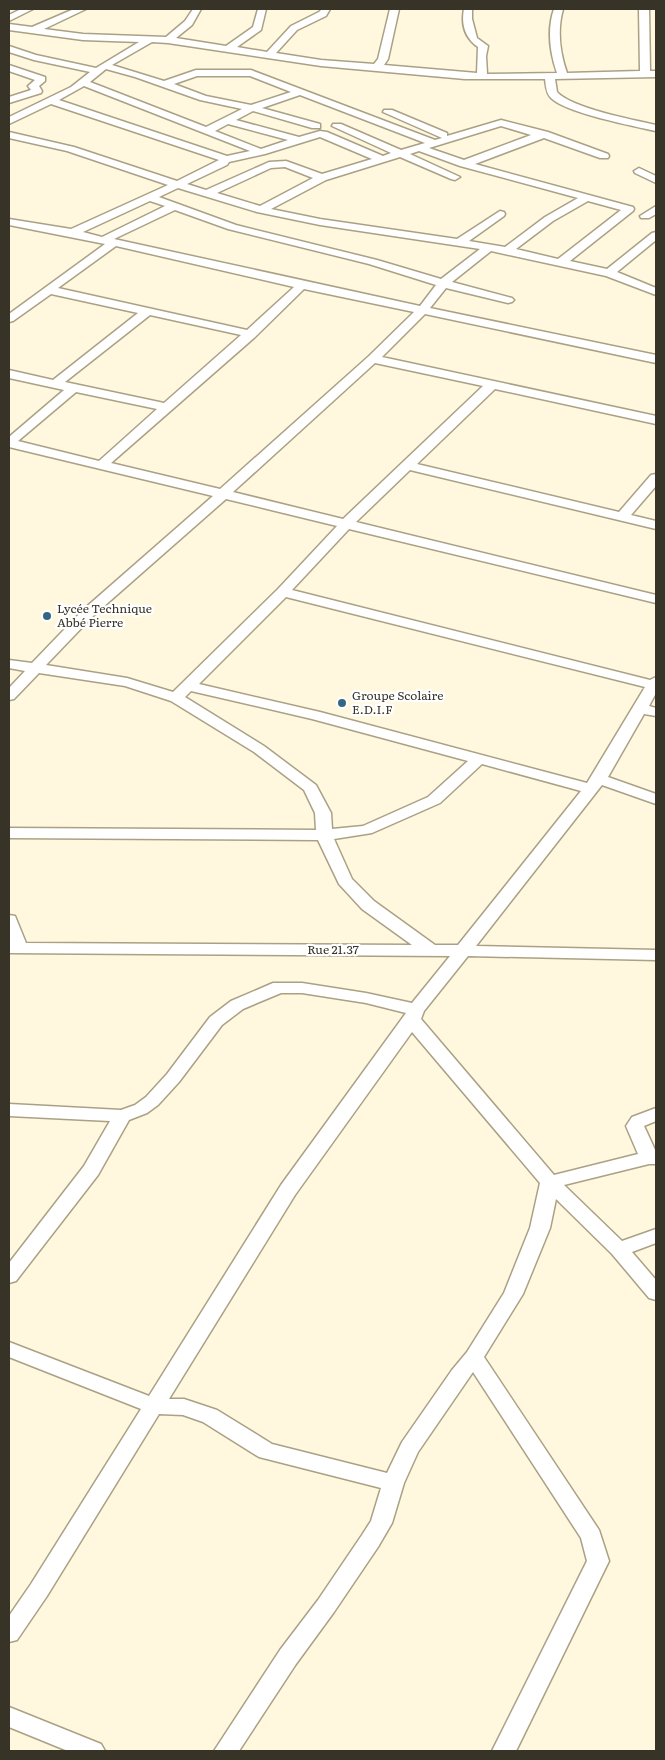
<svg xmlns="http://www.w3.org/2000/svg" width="665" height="1760" viewBox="0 0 665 1760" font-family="Literata,serif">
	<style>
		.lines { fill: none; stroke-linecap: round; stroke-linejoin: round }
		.minor-casing { stroke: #aaa185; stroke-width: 3 }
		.minor { fill: #fff; fill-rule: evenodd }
		.poi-dot { fill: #326783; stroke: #fff; stroke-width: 2 }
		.labels { text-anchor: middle; stroke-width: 4.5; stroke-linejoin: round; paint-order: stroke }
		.poi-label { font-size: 12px; fill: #373327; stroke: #fff; text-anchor: start }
		.street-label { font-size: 12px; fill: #373327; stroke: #fff }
	</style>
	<rect width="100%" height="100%" fill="#fff7de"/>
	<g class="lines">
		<!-- minor casing -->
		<g class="minor-casing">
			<path id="minor" d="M 21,9 L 33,9 L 9,21 L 9,15 Z
				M 74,9 L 86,9 L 44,29 L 83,34 L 166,37 L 185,21 L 193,9 L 201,9 L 192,25 L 176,38 L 226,46 L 253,27 L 258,9 L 266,9 L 261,30 L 237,47 L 267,52 L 291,26 L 319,12 L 322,9 L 330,9 L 326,16 L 297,30 L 276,53 L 321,60 L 374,64 L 378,59 L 390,9 L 399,9 L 388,59 L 384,65 L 477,73 L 478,47 C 465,38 461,24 464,9 L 472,9 L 472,19 L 477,38 L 488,46 L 486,56 L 487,74 L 557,73 C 550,53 547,29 554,9 L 563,9 C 557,30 560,53 567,73 L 640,71 L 639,9 L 649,9 L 650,71 L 656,71 L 656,77 L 555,79 L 557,92 C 571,108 634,120 656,125 L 656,131 C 633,126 566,113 551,98 C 546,93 546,86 545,79 L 465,79 L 321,66 L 168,43 L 152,42 L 112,65 L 164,81 L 196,70 L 251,70 L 435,140 L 442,138 L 383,112 L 384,110 L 392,110 L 447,133 L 447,136 L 501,120 L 548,132 L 608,154 L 609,156 L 608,158 L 600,158 L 544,138 L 475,164 L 633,207 L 634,209 L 633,211 L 570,261 L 607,269 L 652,233 L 656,232 L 656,240 L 617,272 L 656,288 L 656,295 L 606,276 L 491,251 L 452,282 L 512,298 L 514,300 L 512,302 L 508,303 L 446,288 L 430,308 L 656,355 L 656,363 L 425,314 L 382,357 L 656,416 L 656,424 L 495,389 L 417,464 L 619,512 L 651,475 L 656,474 L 656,486 L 631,515 L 656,521 L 656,529 L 410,470 L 356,522 L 656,595 L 656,603 L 349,529 L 292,590 L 650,680 L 656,677 L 656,693 L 649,706 L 656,708 L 656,716 L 644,714 L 608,777 L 656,794 L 656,804 L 602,785 L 476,946 L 656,950 L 656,960 L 468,956 L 424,1011 L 421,1019 L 554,1175 L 638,1154 L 626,1126 L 632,1117 L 656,1108 L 656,1121 L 644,1126 L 656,1152 L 656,1164 L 649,1164 L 564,1185 L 622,1241 L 656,1229 L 656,1243 L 632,1252 L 656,1280 L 656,1300 L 649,1298 L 612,1254 L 556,1199 L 550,1228 L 523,1294 L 484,1357 L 599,1530 L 609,1561 L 516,1751 L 492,1751 L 587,1561 L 581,1538 L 473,1372 L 418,1452 L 404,1483 L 392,1523 L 378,1547 L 334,1612 L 296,1664 L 239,1751 L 214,1751 L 280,1650 L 318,1600 L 362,1535 L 371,1521 L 381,1488 L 259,1457 L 203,1422 L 183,1415 L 159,1414 L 47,1596 L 17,1640 L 9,1642 L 9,1616 L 31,1584 L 141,1409 L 9,1357 L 9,1342 L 149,1396 L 281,1185 L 406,1013 L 366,1003 L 302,993 L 281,993 L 243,1009 L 222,1025 L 179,1082 L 158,1105 L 147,1113 L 129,1120 L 98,1175 L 16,1281 L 9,1283 L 9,1263 L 84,1166 L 110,1121 L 9,1116 L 9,1104 L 121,1110 L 135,1105 L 146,1097 L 167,1074 L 210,1017 L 231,1001 L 273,983 L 302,983 L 366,993 L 412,1003 L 450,956 L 9,953 L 9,915 L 15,916 L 26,943 L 412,945 L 362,909 L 339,884 L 318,840 L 9,838 L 9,828 L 316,830 L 315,813 L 304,790 L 254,752 L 171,701 L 125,686 L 39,673 L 14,699 L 9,700 L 9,688 L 25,671 L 9,668 L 9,660 L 32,663 L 84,609 L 213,496 L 9,447 L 9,437 L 64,390 L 9,378 L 9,370 L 53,380 L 138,313 L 51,294 L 13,321 L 9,322 L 9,314 L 105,244 L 9,225 L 9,219 L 71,229 L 168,185 L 67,151 L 9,138 L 9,132 L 74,147 L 177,181 L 219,160 L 51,104 L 9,124 L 9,117 L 71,87 L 90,72 L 34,60 L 9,52 L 9,46 L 36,55 L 96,68 L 139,42 L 83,40 L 9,30 L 9,24 L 32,27 ZM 106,69 L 135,77 L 200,100 L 242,109 L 206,127 L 90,82 ZM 197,76 L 250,76 L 291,92 L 251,105 L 206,96 L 174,84 ZM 84,86 L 250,151 L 227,156 L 59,100 ZM 300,95 L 425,143 L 401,150 L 341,124 L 333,124 L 332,126 L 391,153 L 383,156 L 327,132 L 320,131 L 299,137 L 236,120 L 253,111 L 312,128 L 320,128 L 320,124 L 262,108 ZM 228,124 L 288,140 L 261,149 L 215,131 ZM 501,126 L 531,135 L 464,160 L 429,148 ZM 320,137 L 372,159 L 322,174 L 286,161 L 269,162 L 206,190 L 187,184 L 227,165 L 229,162 L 265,154 ZM 419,151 L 460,166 L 578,198 L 545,217 L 505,247 L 469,241 L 504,216 L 505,214 L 504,212 L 500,211 L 457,239 L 320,219 L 271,209 L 326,180 L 400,157 L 451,179 L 455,180 L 460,177 L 410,154 ZM 285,167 L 313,178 L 260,206 L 217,193 L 271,168 ZM 178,188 L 257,212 L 320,225 L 480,249 L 441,279 L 377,260 L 236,225 L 159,197 ZM 150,201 L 165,206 L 102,237 L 83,232 ZM 588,201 L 621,210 L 558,259 L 516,249 L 553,221 ZM 175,210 L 228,229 L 369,264 L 436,285 L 420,306 L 114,239 ZM 116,246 L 294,287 L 247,330 L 58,288 ZM 304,289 L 414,312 L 369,356 L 220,489 L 111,463 L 255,337 ZM 150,315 L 241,335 L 164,403 L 65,382 ZM 375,363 L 483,386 L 343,519 L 233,492 ZM 76,392 L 157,409 L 99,461 L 18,441 ZM 226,499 L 337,526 L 278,589 L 173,692 L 127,678 L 46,665 L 94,615 ZM 286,597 L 645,687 L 587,783 L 320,712 L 199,684 ZM 191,691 L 312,719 L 468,761 L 428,797 L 363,826 L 332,829 L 331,813 L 316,785 L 264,746 L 185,697 ZM 482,764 L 581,791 L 458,945 L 435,945 L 374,901 L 352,879 L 334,839 L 372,833 L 440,803 ZM 412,1032 L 540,1183 L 530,1228 L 504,1293 L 467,1352 L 452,1370 L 402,1442 L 387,1473 L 272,1444 L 217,1410 L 184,1399 L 169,1399 L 295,1195 Z
				M 9,65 L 45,77 L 45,81 L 39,86 L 42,91 L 41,93 L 9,103 L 9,97 L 31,90 L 28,86 L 35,80 L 9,71 Z
				M 639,168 L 656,176 L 656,183 L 635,173 L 634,171 Z
				M 656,206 L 656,214 L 649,218 L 641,218 L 640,216 Z
				M 9,1707 L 101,1744 L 105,1751 L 68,1751 L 9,1727 Z"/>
		</g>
		<!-- minor -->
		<use href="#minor" class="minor"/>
	</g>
	<!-- markers -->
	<g class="poi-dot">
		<circle cx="47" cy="616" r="5"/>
		<circle cx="342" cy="703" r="5"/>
	</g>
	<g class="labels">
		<!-- poi labels -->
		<g class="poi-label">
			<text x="57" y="613">Lycée Technique<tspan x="57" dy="14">Abbé Pierre</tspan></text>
			<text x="352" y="700">Groupe Scolaire<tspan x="352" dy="14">E.D.I.F</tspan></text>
		</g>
		<!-- street labels -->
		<g class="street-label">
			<text x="333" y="954">Rue 21.37</text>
		</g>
	</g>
	<!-- border -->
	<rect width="665" height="1760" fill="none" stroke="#373327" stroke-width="20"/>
</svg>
